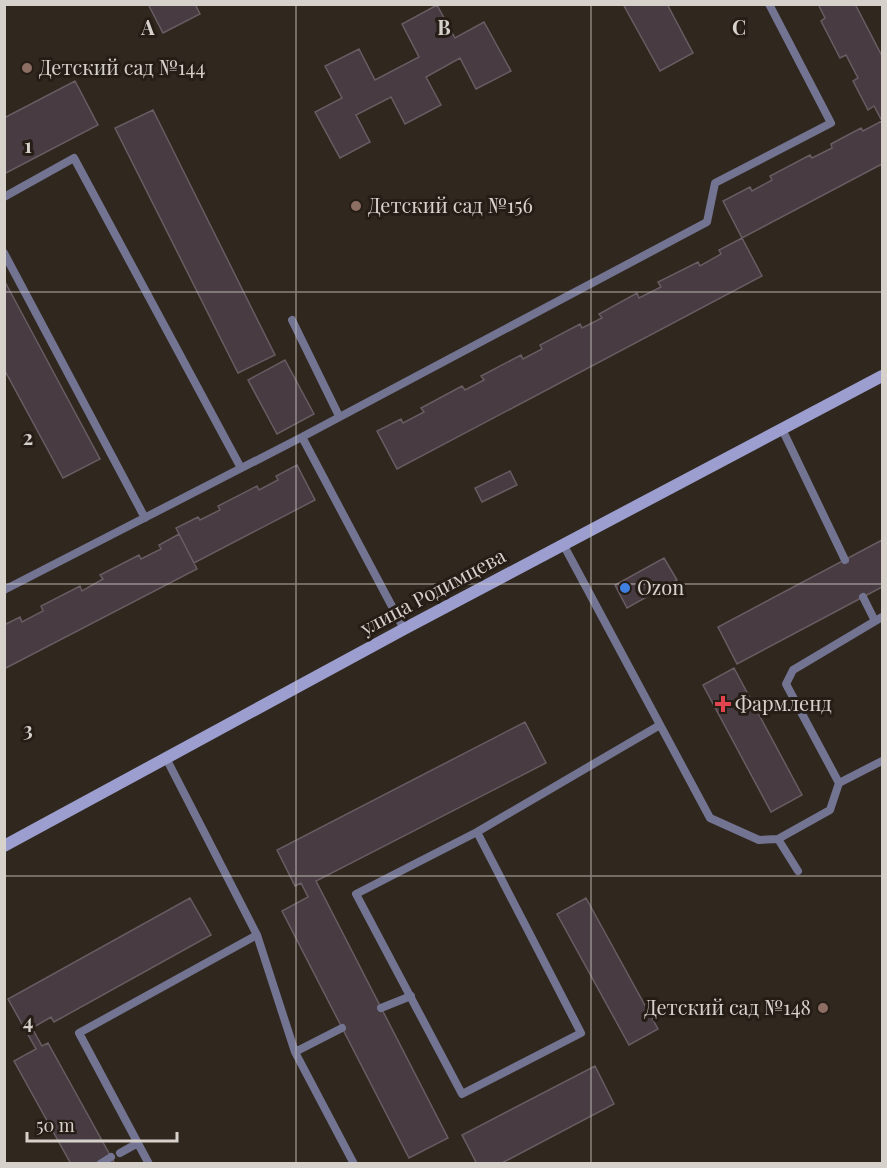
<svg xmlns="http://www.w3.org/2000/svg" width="887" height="1168" viewBox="0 0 887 1168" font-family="'Playfair Display',serif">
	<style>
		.building { fill: #483c42; stroke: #695c62; stroke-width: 1.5 }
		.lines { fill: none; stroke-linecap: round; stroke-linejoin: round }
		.service { stroke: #727492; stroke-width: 8 }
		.secondary { stroke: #9b9ece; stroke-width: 12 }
		.grid { fill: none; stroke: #d7d1cc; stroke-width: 1.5; stroke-opacity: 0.55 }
		.education-dot { fill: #8d6e63; stroke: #261e16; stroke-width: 2 }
		.shop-dot { fill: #3f7fe0; stroke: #261e16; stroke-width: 2 }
		.health-dot { fill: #e0444e; stroke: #261e16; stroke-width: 2 }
		.labels { text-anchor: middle; stroke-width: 6; stroke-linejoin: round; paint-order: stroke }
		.poi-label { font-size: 20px; fill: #d7d1cc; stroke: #261e16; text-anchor: start }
		.street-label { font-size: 20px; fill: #d7d1cc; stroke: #261e16 }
		.grid-label { font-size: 20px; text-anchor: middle; font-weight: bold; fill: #d7d1cc; stroke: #261e16; stroke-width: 6; stroke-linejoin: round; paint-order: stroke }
	</style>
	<rect width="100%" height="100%" fill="#30271f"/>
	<!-- building -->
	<path class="building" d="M 148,4 L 195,4 L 200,14 L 163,33 Z
		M 623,4 L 667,4 L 693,53 L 660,71 Z
		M 818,4 L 855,4 L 882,56 L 882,164 L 742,238 L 723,201 L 750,187 L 752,191 L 772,180 L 770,176 L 810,155 L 812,158 L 832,148 L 831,144 L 861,128 L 863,131 L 882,121 L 874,106 L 868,110 L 853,81 L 858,78 L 846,55 L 840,58 L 821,21 L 825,18 Z
		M 437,5 L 455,38 L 484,22 L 511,71 L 476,89 L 460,58 L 426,77 L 441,105 L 405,124 L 391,97 L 356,115 L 370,142 L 340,158 L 315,112 L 342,98 L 325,66 L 359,49 L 375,80 L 419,57 L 402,24 Z
		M 75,81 L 98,125 L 4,174 L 4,118 Z
		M 153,110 L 275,355 L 238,373 L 115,128 Z
		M 742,238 L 762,276 L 397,469 L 377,431 L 401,419 L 403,423 L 424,412 L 421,408 L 462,386 L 465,390 L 484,380 L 481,376 L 521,355 L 523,359 L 542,349 L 540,345 L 580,324 L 582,328 L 602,318 L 599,314 L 637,293 L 639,298 L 661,287 L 658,282 L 698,262 L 700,266 L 721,254 L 719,250 Z
		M 4,280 L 100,459 L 63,478 L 4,369 Z
		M 285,360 L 314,414 L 277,434 L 248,380 Z
		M 297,465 L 315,500 L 194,563 L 176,528 L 198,517 L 200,520 L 220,510 L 218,506 L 257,486 L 259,490 L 278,480 L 276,476 Z
		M 510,471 L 517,485 L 482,502 L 475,488 Z
		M 179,534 L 197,569 L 4,669 L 4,625 L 20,617 L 22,622 L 43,611 L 41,606 L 80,586 L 82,591 L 103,579 L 100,575 L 139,555 L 141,559 L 161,549 L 159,545 Z
		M 882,540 L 882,587 L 737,664 L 718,627 Z
		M 664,558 L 677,580 L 627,608 L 615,585 Z
		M 734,668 L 802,795 L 771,812 L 703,685 Z
		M 525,722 L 546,763 L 316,881 L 448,1138 L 409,1158 L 282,911 L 308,897 L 301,883 L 295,886 L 277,850 Z
		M 190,898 L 211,935 L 54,1022 L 51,1017 L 32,1028 L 42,1046 L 48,1043 L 115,1164 L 71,1164 L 14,1061 L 36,1049 L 8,999 Z
		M 586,898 L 658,1029 L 629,1045 L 557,914 Z
		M 595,1066 L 614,1104 L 500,1164 L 477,1164 L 462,1135 Z"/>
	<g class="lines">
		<!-- service -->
		<path class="service" d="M 4,197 L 74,158 L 241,468
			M 4,253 L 145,518
			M 292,320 L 339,416
			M 782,429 L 845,560
			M 563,544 L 710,818 L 759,840 L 778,839 L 830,810 L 839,783
			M 4,590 L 302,437
			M 863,597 L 875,621
			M 882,617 L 793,670 L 786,684 L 839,783 L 882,761
			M 404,629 L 302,437 L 707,222 L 715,183 L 831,123 L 769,4
			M 167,760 L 257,935
			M 477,832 L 581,1033 L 462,1094 L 356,894 L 477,832 L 660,725
			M 778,839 L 798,871
			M 381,1008 L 411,996
			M 295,1052 L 342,1028
			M 120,1153 L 138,1143
			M 100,1164 L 111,1157
			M 149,1164 L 79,1033 L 257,935 L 295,1052 L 354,1164"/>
		<!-- secondary -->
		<path class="secondary" d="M 4,846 L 404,629 L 882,376"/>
	</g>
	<!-- grid -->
	<path class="grid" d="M 296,4 L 296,1164M 591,4 L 591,1164M 4,292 L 882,292M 4,584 L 882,584M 4,876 L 882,876"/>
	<!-- markers -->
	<g class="education-dot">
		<circle cx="27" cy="68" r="6"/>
		<circle cx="356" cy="206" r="6"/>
		<circle cx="823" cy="1008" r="6"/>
	</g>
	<circle class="shop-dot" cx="625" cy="588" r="6"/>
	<path class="health-dot" d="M720 695h6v6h6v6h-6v6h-6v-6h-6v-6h6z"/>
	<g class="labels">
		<!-- poi labels -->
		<g class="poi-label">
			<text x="39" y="75">Детский сад №144</text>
			<text x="368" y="213">Детский сад №156</text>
			<text x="637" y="595">Ozon</text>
			<text x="735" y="711">Фармленд</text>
			<text x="811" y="1015" text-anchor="end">Детский сад №148</text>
		</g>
		<!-- street labels -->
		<g class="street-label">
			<text transform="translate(433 592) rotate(-28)" y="7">улица Родимцева</text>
		</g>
	</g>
	<g class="grid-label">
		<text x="148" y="35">A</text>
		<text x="444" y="35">B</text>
		<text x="739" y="35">C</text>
		<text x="28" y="153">1</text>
		<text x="28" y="445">2</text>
		<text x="28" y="737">3</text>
		<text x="28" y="1029">4</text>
	</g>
	<!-- border -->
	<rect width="887" height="1168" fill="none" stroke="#d7d1cc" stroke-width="12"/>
	<!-- scale -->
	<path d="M27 1132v9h150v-9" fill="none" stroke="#d7d1cc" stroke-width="3"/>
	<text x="36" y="1132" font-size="18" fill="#d7d1cc" stroke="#261e16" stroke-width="4.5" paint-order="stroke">50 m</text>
</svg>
